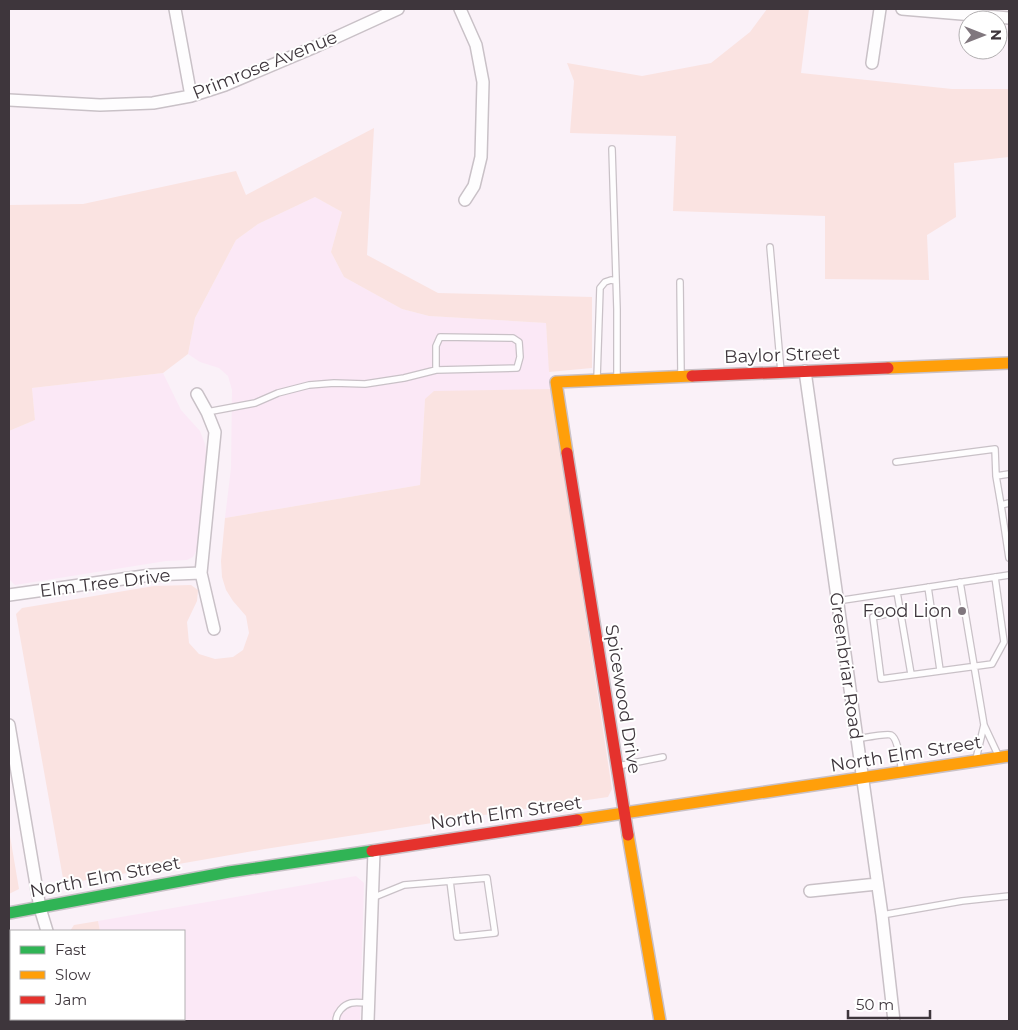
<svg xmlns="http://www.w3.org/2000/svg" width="1018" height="1030" viewBox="0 0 1018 1030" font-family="Montserrat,sans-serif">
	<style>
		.built { fill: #fbe8f6 }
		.green { fill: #fae3e1 }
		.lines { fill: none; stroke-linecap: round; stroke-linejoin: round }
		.lane-casing { stroke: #c9c1c7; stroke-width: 8 }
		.street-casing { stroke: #c9c1c7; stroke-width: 14 }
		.fast-casing { stroke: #c9c1c7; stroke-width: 14 }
		.slow-casing { stroke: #c9c1c7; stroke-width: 14 }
		.jam-casing { stroke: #c9c1c7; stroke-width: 14 }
		.lane { stroke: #fefdfe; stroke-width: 5.5 }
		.street { stroke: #fefdfe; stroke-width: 11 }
		.fast { stroke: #30b455; stroke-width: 11 }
		.slow { stroke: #ff9f0a; stroke-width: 11 }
		.jam { stroke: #e5322d; stroke-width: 11 }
		.poi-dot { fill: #80777e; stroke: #fff; stroke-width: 2 }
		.labels { text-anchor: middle; stroke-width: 4; stroke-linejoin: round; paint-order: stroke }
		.street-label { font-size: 18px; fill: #3e363c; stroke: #fff }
		.poi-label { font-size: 18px; fill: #3e363c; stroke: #fff; text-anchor: end }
	</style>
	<rect width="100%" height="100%" fill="#faf1f8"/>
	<!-- built -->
	<path class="built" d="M 315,197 L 342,212 L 331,252 L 344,277 L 402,309 L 429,316 L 546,323 L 551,389 L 425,399 L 420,485 L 225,518 L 231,468 L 232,390 L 228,376 L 219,368 L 200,362 L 188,354 L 195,318 L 236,240 L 258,224 Z
		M 163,373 L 181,410 L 200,431 L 205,444 L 208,467 L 197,550 L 193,557 L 187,560 L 166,561 L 15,585 L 9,579 L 9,431 L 35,420 L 32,388 Z
		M 356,876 L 364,883 L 360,1021 L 117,1021 L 117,1019 L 184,1019 L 184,931 L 100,931 L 98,921 Z
		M 11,934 L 11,1019 L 61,1019 L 62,1021 L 9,1021 L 9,935 Z"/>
	<!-- green -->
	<path class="green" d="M 767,9 L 809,9 L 801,73 L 952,89 L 1009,89 L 1009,157 L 954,163 L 956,217 L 927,235 L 929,280 L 825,279 L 825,216 L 673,211 L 676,136 L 570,133 L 574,81 L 567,63 L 642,76 L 711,63 L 750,32 Z
		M 374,128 L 367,255 L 438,293 L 592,297 L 592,368 L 549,372 L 546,323 L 429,316 L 402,309 L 344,277 L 331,252 L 342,212 L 315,197 L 258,224 L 236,240 L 195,318 L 188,354 L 163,373 L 32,388 L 35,420 L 9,431 L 9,205 L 83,204 L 236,171 L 246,195 Z
		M 551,389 L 612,789 L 608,797 L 477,816 L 265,849 L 64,884 L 16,614 L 22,608 L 154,586 L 191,585 L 198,590 L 197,601 L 187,622 L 189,643 L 199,654 L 215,659 L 233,657 L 243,650 L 249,633 L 246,616 L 233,601 L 226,590 L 222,577 L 221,561 L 225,518 L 420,485 L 425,399 L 434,391 Z
		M 9,830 L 19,889 L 9,894 Z
		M 98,921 L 100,931 L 70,931 L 74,925 Z"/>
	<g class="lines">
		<!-- lane casing -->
		<g class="lane-casing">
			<path id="lane" d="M 612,149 L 617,309 L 617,379
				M 770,247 L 781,372
				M 680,282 L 681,374
				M 597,379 L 600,288 L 605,282 L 611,280 L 616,281
				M 207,412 L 255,403 L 278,393 L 309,385 L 334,383 L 365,384 L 404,378 L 436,370 L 517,368 L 520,357 L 519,342 L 513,338 L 440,337 L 436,346 L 436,370
				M 896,462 L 995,449 L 996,476
				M 1009,503 L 1001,505 L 1009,558
				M 1001,505 L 996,476 L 1009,474
				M 960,582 L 984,725 L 999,757
				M 928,587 L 940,670
				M 897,592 L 911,674
				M 837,601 L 1009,575
				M 900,611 L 873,617 L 881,679 L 992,664 L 1004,642 L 995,577
				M 856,739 C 863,738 887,733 891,735 C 899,739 900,764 902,772
				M 976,759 L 984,725
				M 618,766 L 663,757
				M 372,898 L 404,885 L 487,878 L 495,933 L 457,937 L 450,881
				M 882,915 L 962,901 L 1009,896
				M 16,1019 L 16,1020
				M 336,1021 C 336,1013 343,1005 351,1003 C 356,1002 363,1003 368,1003"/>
		</g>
		<!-- street casing -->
		<g class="street-casing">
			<path id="street" d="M 175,9 L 191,96
				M 460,9 L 476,45 L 483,82 L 481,157 L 474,186 L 465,200
				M 902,9 L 1009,18
				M 872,63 L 880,9
				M 9,100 L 100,105 L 153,103 L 191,96 L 225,85 L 317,46 L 398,9
				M 805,371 L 882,915 L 894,1021
				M 197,394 L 207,412 L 215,432 L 201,573 L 214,629
				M 9,595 L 151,575 L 201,573
				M 9,725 L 40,908 L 47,931
				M 810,891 L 877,884
				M 71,1019 L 71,1021
				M 368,1021 L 374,851"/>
		</g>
		<!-- fast casing -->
		<g class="fast-casing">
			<path id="fast" d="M 9,913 L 229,872 L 372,851"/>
		</g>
		<!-- slow casing -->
		<g class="slow-casing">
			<path id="slow" d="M 888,368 L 1009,363
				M 567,453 L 556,382 L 692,376
				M 577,820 L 1009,756
				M 628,835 L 660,1021"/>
		</g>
		<!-- jam casing -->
		<g class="jam-casing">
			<path id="jam" d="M 692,376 L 888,368
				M 567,453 L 628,835
				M 372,851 L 577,820"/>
		</g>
		<!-- lane -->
		<use href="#lane" class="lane"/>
		<!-- street -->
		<use href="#street" class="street"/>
		<!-- fast -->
		<use href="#fast" class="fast"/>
		<!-- slow -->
		<use href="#slow" class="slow"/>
		<!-- jam -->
		<use href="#jam" class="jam"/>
	</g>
	<!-- markers -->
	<circle class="poi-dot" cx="962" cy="611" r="5"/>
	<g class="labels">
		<!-- street labels -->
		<g class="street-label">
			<text transform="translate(265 65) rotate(-22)" y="6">Primrose Avenue</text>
			<text transform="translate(782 355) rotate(-2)" y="6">Baylor Street</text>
			<text transform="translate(105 583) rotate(-7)" y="6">Elm Tree Drive</text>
			<text transform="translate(846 666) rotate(82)" y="6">Greenbriar Road</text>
			<text transform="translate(623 699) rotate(81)" y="6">Spicewood Drive</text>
			<text transform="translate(906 754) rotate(-9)" y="6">North Elm Street</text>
			<text transform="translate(506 813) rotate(-8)" y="6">North Elm Street</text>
			<text transform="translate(105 877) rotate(-11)" y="6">North Elm Street</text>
		</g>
		<!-- poi labels -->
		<g class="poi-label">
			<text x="952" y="617">Food Lion</text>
		</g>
	</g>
	<!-- border -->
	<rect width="1018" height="1030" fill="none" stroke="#3e363c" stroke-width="20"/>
	<!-- legend -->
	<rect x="10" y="930" width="175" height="90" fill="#ffffff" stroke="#b2afb1"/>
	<rect x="20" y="946" width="25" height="8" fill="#30b455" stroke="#b2afb1"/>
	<text x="55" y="955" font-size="15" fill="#3e363c">Fast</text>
	<rect x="20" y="971" width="25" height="8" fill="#ff9f0a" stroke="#b2afb1"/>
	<text x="55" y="980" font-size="15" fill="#3e363c">Slow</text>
	<rect x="20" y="996" width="25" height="8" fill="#e5322d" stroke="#b2afb1"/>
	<text x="55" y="1005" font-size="15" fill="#3e363c">Jam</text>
	<!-- north arrow -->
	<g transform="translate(983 35) rotate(90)"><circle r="24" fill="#ffffff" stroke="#b2afb1"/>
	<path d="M0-4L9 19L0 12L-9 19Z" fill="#80777e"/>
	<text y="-8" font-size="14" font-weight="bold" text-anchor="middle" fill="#3e363c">N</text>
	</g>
	<!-- scale -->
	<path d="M848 1010v8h82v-8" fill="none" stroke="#3e363c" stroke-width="2.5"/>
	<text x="856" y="1010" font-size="15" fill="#3e363c" stroke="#ffffff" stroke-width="4" paint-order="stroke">50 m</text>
</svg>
